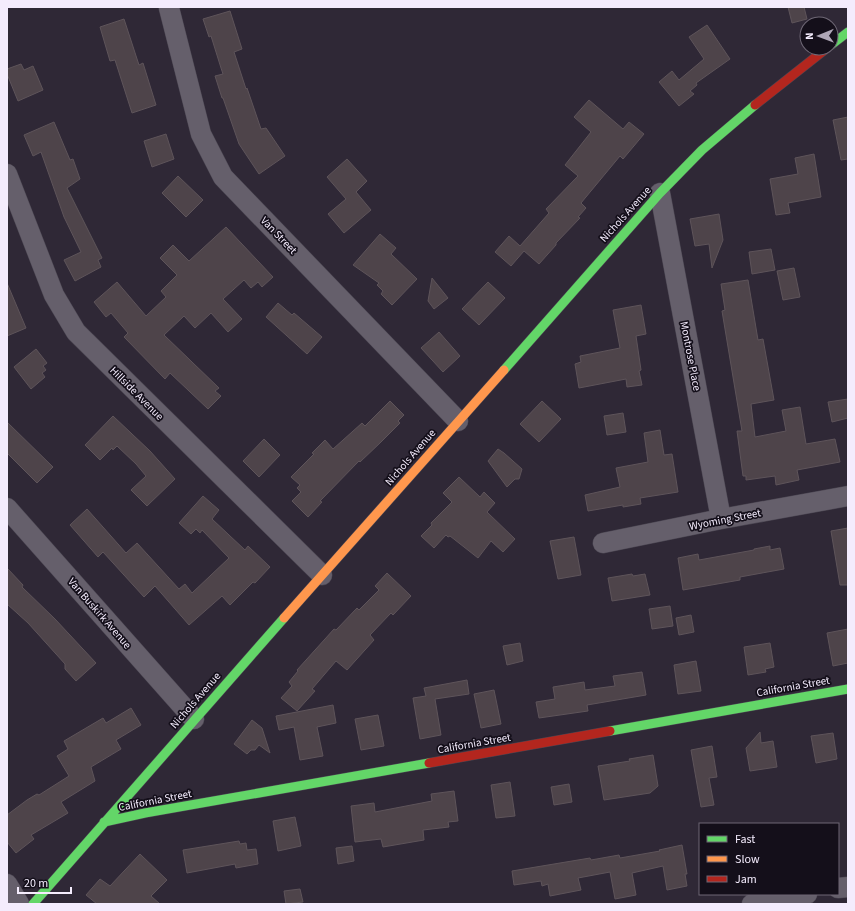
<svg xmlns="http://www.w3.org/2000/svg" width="855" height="911" viewBox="0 0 855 911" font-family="'Source Sans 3',sans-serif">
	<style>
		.building { fill: #4e444a; stroke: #5e545a }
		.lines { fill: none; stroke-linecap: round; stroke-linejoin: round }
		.street-casing { stroke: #4b4652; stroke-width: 21 }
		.fast-casing { stroke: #4b4652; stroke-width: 10 }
		.slow-casing { stroke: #4b4652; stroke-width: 10 }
		.jam-casing { stroke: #4b4652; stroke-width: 10 }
		.street { stroke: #655f6b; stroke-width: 20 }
		.fast { stroke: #63d668; stroke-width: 9 }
		.slow { stroke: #ff974d; stroke-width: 9 }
		.jam { stroke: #b3261e; stroke-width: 9 }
		.labels { text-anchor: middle; stroke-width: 3.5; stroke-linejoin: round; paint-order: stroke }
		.street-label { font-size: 11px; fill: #f4ecfd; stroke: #140f1a }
	</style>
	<rect width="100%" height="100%" fill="#2f2836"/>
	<!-- building -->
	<path class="building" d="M 788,7 L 804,7 L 807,19 L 792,23 Z
		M 230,11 L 242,49 L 234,52 L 246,89 L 247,88 L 261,129 L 266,128 L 285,156 L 259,174 L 239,144 L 223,98 L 222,98 L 215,76 L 223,74 L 221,68 L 211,36 L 209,37 L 203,19 Z
		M 124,19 L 139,65 L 143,63 L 156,105 L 132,113 L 115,60 L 110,61 L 100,27 Z
		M 707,25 L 730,59 L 696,83 L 697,85 L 690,91 L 694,94 L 679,106 L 659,82 L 672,71 L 679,80 L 704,59 L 689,37 Z
		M 21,64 L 24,70 L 33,66 L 43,90 L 18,101 L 7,74 L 7,69 Z
		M 589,100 L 623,129 L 629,122 L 644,134 L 623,159 L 620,156 L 581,203 L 586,208 L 578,217 L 580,218 L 556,243 L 556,245 L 539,264 L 524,251 L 511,266 L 495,252 L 509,236 L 520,246 L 549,213 L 546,209 L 578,176 L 565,165 L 591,132 L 574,117 Z
		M 848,117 L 848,159 L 841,160 L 833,120 Z
		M 54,122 L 70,160 L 73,159 L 80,179 L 67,188 L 102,258 L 98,260 L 101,267 L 75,281 L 64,260 L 81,252 L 64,217 L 41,152 L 33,156 L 24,135 Z
		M 166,134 L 174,159 L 152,167 L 144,141 Z
		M 814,154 L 821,197 L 788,203 L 790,213 L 776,215 L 770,179 L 798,174 L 795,158 Z
		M 347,159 L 367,181 L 356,192 L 371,210 L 344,233 L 328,214 L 346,199 L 327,177 Z
		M 178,176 L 203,200 L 186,217 L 162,193 Z
		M 719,214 L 723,240 L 712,268 L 709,244 L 695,246 L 690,219 Z
		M 226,227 L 273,277 L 262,287 L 258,282 L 251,288 L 244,280 L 223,299 L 242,319 L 228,332 L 211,313 L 195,328 L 184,316 L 164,335 L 219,388 L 215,391 L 221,396 L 208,409 L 170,373 L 165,379 L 124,337 L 128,333 L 111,313 L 106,317 L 94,302 L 117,282 L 146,316 L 166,297 L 161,291 L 177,275 L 160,258 L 173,245 L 189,261 Z
		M 380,234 L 396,248 L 391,254 L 417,279 L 392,305 L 381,294 L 383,291 L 377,285 L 379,283 L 353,265 Z
		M 771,249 L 775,270 L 752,274 L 749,252 Z
		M 794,268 L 800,297 L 783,300 L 777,271 Z
		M 432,278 L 448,298 L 434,309 L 428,301 Z
		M 748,280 L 758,340 L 763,339 L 774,400 L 751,404 L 755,437 L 786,431 L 782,410 L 800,407 L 806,444 L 835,439 L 840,462 L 797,470 L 799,480 L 776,485 L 775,476 L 746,480 L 746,476 L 743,476 L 737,431 L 742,431 L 722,311 L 725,310 L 721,284 Z
		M 488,282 L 505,298 L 479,325 L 462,309 Z
		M 7,283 L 26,328 L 7,336 Z
		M 278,303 L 292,315 L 294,313 L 322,337 L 307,354 L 266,317 Z
		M 641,305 L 646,334 L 636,336 L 641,370 L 639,371 L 642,385 L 627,387 L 626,379 L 579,388 L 575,364 L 581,362 L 580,356 L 620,348 L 613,310 Z
		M 439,332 L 460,356 L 443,372 L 421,348 Z
		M 36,349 L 47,363 L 43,366 L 46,370 L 42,373 L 45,377 L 31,389 L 14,367 Z
		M 848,399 L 848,418 L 832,422 L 828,402 Z
		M 390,401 L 404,415 L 398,421 L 400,423 L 381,442 L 360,462 L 359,461 L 320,501 L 322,502 L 308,517 L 292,501 L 301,492 L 297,488 L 300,485 L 291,477 L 314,454 L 312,453 L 325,440 L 333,449 L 362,423 L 365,426 Z
		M 542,401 L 561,419 L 539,442 L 520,424 Z
		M 623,413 L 626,432 L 607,435 L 604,416 Z
		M 113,416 L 150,451 L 175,479 L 147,506 L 131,490 L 146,476 L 136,464 L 117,446 L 113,450 L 112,448 L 100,460 L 85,445 Z
		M 7,422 L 53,467 L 37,483 L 7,453 Z
		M 660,430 L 664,455 L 672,454 L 678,492 L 640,498 L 641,504 L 623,507 L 623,505 L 588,511 L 585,495 L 620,487 L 616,468 L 648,462 L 644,433 Z
		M 264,439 L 280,455 L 259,477 L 243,461 Z
		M 498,449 L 504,453 L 522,469 L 519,479 L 515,479 L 507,487 L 488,461 Z
		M 459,477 L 480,497 L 484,492 L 495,503 L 487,512 L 515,539 L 503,552 L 491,541 L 478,558 L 450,536 L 448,537 L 446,535 L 434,548 L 421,536 L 432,525 L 431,523 L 452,502 L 443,493 Z
		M 203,496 L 219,510 L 212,519 L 245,550 L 248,546 L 270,567 L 255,583 L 253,582 L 230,605 L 222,596 L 189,625 L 155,586 L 144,597 L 103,552 L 98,557 L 70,525 L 87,509 L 126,553 L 137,543 L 179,589 L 185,584 L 192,593 L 229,558 L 202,530 L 200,533 L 196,529 L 191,534 L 179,523 Z
		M 848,528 L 848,585 L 840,585 L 831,531 Z
		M 574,537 L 581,575 L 558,579 L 550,541 Z
		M 770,546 L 770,550 L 780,548 L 784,569 L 740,577 L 740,580 L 683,590 L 678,558 L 698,554 L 699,560 L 754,550 L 754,549 Z
		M 7,568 L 23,585 L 22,587 L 55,619 L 96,663 L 76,681 L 65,669 L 65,664 L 28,623 L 7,604 Z
		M 387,573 L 411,596 L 393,615 L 391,613 L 370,635 L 374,640 L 347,670 L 336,661 L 312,689 L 315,691 L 297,711 L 281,698 L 292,686 L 289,682 L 298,671 L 297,670 L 334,629 L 336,630 L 357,608 L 359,610 L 379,590 L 375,586 Z
		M 632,574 L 633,576 L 645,574 L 650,595 L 612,601 L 608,578 Z
		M 670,606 L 673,626 L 652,629 L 649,609 Z
		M 691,615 L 694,632 L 679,635 L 676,618 Z
		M 848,629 L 848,663 L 833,666 L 827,633 Z
		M 520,643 L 523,661 L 507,665 L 503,646 Z
		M 770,643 L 774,667 L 765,669 L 766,672 L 748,675 L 744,647 Z
		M 696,661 L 701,691 L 678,694 L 674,665 Z
		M 642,672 L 646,695 L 587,705 L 588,711 L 539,718 L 536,702 L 555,699 L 553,687 L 584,682 L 585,690 L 615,686 L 613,676 Z
		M 467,680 L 469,694 L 435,699 L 441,735 L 420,739 L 413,698 L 426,696 L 424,688 Z
		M 494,690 L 501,724 L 481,728 L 474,694 Z
		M 333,705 L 336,723 L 317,727 L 323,756 L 300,760 L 294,727 L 279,730 L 276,716 Z
		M 131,708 L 141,725 L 116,740 L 121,749 L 91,767 L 95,781 L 61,802 L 68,813 L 31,835 L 34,839 L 16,853 L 7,842 L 7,815 L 27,800 L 37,794 L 39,795 L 69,776 L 57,756 L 68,749 L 64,741 L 103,718 L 106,723 Z
		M 378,715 L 384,746 L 361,750 L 355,719 Z
		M 252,720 L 262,728 L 270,753 L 259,745 L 255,750 L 251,750 L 247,754 L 234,744 Z
		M 760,732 L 761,743 L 773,741 L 777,767 L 750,771 L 746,748 Z
		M 833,733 L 837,759 L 816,763 L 811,736 Z
		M 712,746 L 717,777 L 709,778 L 714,805 L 701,807 L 691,750 Z
		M 653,755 L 658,786 L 650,793 L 604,800 L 598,766 L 630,761 L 629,759 Z
		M 510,782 L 515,816 L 496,818 L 491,785 Z
		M 569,784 L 572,802 L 554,805 L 551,787 Z
		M 454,791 L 458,821 L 448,822 L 449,827 L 423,830 L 424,840 L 383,847 L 381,839 L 355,842 L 351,806 L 374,803 L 375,812 L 432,801 L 431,794 Z
		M 295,817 L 301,846 L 278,851 L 273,821 Z
		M 239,841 L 240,844 L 246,843 L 247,850 L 256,849 L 258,864 L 236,868 L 235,864 L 187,873 L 183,850 Z
		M 682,845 L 687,874 L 685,874 L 687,886 L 667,890 L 663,866 L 632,873 L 636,895 L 615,899 L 610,872 L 578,878 L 581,890 L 550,896 L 548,884 L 542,886 L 541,881 L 514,885 L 512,871 L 590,858 L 591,860 L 619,855 L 620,858 L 660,851 L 659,850 Z
		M 352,846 L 354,861 L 338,864 L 336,848 Z
		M 140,854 L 167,880 L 151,896 L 160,904 L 97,904 L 86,895 L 100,879 L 110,886 Z
		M 300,889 L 303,902 L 286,904 L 284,891 Z"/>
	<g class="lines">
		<!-- street casing -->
		<g class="street-casing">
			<path id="street" d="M 169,8 L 201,134 L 223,177 L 458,421
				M 7,174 L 54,295 L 76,332 L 322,575
				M 660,193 L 721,519
				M 7,508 L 194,719
				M 603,543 L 721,519 L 848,496
				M 7,884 L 19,904
				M 838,888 L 848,887
				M 752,904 L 807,894"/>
		</g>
		<!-- fast casing -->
		<g class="fast-casing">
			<path id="fast" d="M 831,45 L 848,32
				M 504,370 L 660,193 L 702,150 L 755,105
				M 610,731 L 848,689
				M 104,822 L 145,813 L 429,763
				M 33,904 L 284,618"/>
		</g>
		<!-- slow casing -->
		<g class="slow-casing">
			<path id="slow" d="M 284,618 L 504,370"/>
		</g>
		<!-- jam casing -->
		<g class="jam-casing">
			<path id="jam" d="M 755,105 L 827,48
				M 429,763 L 610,731"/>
		</g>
		<!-- street -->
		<use href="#street" class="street"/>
		<!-- fast -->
		<use href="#fast" class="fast"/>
		<!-- slow -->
		<use href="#slow" class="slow"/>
		<!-- jam -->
		<use href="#jam" class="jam"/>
	</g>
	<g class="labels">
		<!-- street labels -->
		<g class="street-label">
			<text transform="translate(625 214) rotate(-48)" y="4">Nichols Avenue</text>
			<text transform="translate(279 235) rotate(46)" y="4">Van Street</text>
			<text transform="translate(691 356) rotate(79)" y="4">Montrose Place</text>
			<text transform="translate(137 393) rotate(45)" y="4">Hillside Avenue</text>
			<text transform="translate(410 457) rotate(-49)" y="4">Nichols Avenue</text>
			<text transform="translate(725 519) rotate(-11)" y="4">Wyoming Street</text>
			<text transform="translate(100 613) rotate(49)" y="4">Van Buskirk Avenue</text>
			<text transform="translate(793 686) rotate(-10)" y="4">California Street</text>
			<text transform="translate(195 700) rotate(-49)" y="4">Nichols Avenue</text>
			<text transform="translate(474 743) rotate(-10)" y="4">California Street</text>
			<text transform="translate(155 800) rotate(-11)" y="4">California Street</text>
		</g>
	</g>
	<!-- border -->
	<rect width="855" height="911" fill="none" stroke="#f4ecfd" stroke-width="16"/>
	<!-- legend -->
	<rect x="699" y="823" width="140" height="72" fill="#140f1a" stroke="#6e6775"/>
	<rect x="707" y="836" width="20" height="6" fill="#63d668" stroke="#6e6775"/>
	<text x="735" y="843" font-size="12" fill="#f4ecfd">Fast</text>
	<rect x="707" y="856" width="20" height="6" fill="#ff974d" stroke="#6e6775"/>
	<text x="735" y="863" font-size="12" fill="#f4ecfd">Slow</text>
	<rect x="707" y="876" width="20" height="6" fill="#b3261e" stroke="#6e6775"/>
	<text x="735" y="883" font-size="12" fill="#f4ecfd">Jam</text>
	<!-- north arrow -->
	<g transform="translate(819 36) rotate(269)"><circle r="19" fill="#140f1a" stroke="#6e6775"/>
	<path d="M0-3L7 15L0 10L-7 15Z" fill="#afa7b7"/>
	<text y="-6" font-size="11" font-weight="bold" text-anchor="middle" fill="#f4ecfd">N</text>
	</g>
	<!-- scale -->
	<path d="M18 887v6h53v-6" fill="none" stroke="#f4ecfd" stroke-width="2"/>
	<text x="24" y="887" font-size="12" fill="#f4ecfd" stroke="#140f1a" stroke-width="3" paint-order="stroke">20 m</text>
</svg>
